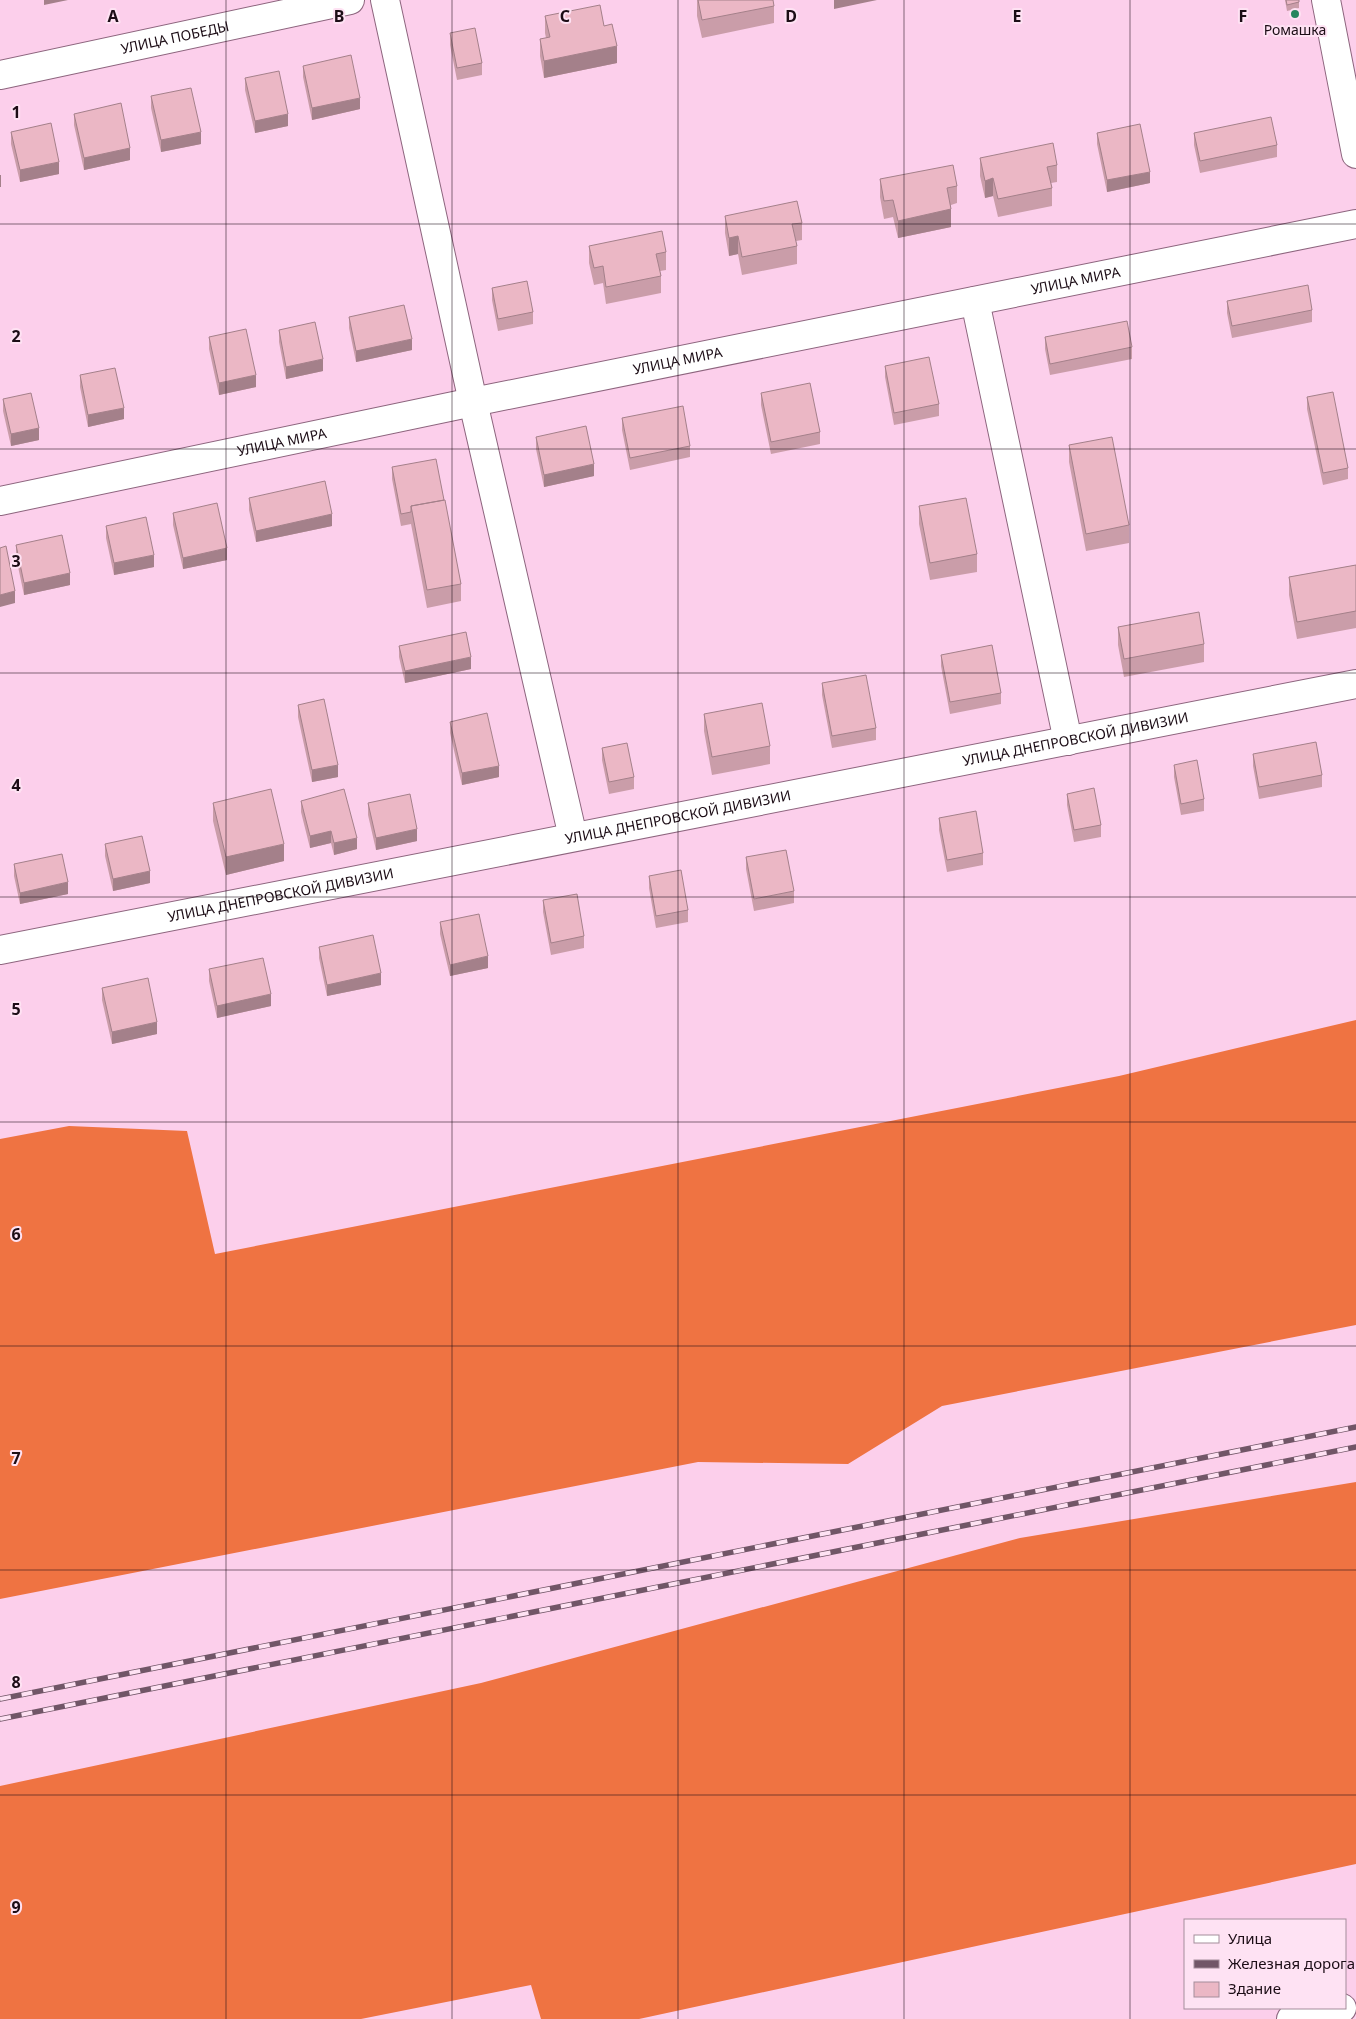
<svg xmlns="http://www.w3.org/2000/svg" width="1356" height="2019" viewBox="0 0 1356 2019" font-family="'Noto Sans',sans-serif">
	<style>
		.forest { fill: #ef7342 }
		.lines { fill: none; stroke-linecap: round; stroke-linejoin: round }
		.minor-casing { stroke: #8d657e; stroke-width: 30 }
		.minor { stroke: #fff; stroke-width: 28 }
		.rail-casing { stroke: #715667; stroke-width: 5.5 }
		.rail { stroke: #fee2f3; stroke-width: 4; stroke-dasharray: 11; stroke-linecap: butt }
		.wall { fill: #ca9da9 }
		.shaded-wall { fill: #a4808a }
		.building { fill: #ebb7c5; stroke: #a4808a }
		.grid { fill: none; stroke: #1c0d16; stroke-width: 1; stroke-opacity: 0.55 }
		.poi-dot { fill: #26865d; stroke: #fee2f3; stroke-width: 2 }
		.labels { text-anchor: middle; stroke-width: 4; stroke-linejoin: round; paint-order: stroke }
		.poi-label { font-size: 14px; fill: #1c0d16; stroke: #fee2f3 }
		.street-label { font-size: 14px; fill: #1c0d16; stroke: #fee2f3 }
		.grid-label { font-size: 16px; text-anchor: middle; font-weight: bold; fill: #1c0d16; stroke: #fee2f3; stroke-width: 4; stroke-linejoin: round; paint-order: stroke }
	</style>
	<rect width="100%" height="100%" fill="#fccfeb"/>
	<!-- forest -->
	<path class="forest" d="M 1356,1020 L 1356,1325 L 942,1406 L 848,1464 L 698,1462 L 0,1599 L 0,1139 L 69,1126 L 187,1131 L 215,1254 L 1119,1076 Z
		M 1356,1482 L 1356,1864 L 639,2019 L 541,2019 L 531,1985 L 361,2019 L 0,2019 L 0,1786 L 481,1683 L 1020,1538 Z"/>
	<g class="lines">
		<!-- minor casing -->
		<g class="minor-casing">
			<g id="minor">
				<path d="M 385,0 L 473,402 L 573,837"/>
				<path d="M 1326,0 L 1356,154"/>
				<path id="s1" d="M 0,75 L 350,0"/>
				<path d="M 975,301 L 1068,741"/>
				<path id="s2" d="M 0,501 L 473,402 L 1356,224"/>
				<path id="s3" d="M 0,950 L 1356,684"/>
				<path d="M 1291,2019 L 1342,2008"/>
			</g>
		</g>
		<!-- minor -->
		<use href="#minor" class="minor"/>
		<!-- rail casing -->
		<g class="rail-casing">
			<path id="rail" d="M 0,1699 L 1356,1427
				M 0,1719 L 1356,1447"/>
		</g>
		<!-- rail -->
		<use href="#rail" class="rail"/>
	</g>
	<!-- wall -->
	<path class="wall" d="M 697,0 L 774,6 L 774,23 L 702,38 L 697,16 Z
		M 1285,0 L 1299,0 L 1299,8 L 1287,11 Z
		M 545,16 L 604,26 L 617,63 L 544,78 L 540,56 L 540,39 L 546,38 L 545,33 Z
		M 450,33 L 482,63 L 482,75 L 457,80 L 450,45 Z
		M 303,66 L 360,109 L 312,120 L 303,77 Z
		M 245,78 L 288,126 L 255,133 L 245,90 Z
		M 151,96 L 201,144 L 161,152 L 151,108 Z
		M 74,114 L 130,160 L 84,170 L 74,125 Z
		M 11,132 L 59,174 L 20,182 L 11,144 Z
		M 1097,133 L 1150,183 L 1107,192 L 1097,144 Z
		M 1194,133 L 1277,145 L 1277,157 L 1200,173 L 1194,145 Z
		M 980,158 L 1057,165 L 1057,182 L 1051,183 L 1052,188 L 1052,206 L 998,217 L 993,196 L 985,198 L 980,176 Z
		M 880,179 L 957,186 L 957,203 L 951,205 L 951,227 L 898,238 L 893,217 L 884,219 L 880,197 Z
		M 725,216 L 802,223 L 802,240 L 796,241 L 797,246 L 797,264 L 742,275 L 738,254 L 729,256 L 725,233 Z
		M 589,246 L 666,252 L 666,270 L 660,271 L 661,276 L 661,293 L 606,304 L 603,283 L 594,285 L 589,263 Z
		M 492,288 L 533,312 L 533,324 L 498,331 L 492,300 Z
		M 1227,301 L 1312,310 L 1312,322 L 1232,338 L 1227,313 Z
		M 349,317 L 412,350 L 356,362 L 349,328 Z
		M 279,330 L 323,371 L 286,379 L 279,342 Z
		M 209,337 L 256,387 L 219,395 L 209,349 Z
		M 1045,337 L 1132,347 L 1132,359 L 1050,375 L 1045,349 Z
		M 885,366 L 939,404 L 939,416 L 894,425 L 885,377 Z
		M 80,375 L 124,419 L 88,427 L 80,387 Z
		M 761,393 L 820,432 L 820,444 L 771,454 L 761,405 Z
		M 1307,397 L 1348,468 L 1348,479 L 1323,485 L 1307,409 Z
		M 3,399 L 39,440 L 11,446 L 3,411 Z
		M 622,418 L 690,446 L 690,457 L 630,470 L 622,430 Z
		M 536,437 L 594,476 L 544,487 L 536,449 Z
		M 1069,445 L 1129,525 L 1129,543 L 1086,551 L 1069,462 Z
		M 392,467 L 444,500 L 461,584 L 461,601 L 427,608 L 411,524 L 401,526 L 392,479 Z
		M 249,498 L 332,526 L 256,542 L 249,510 Z
		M 919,506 L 977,554 L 977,572 L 930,580 L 919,524 Z
		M 173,513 L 227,560 L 183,569 L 173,525 Z
		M 106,526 L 154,567 L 114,575 L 106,538 Z
		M 16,545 L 70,585 L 24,595 L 16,557 Z
		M 1356,565 L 1356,628 L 1297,639 L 1289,595 L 1289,577 Z
		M 1118,627 L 1204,644 L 1204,662 L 1124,677 L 1118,645 Z
		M 399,646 L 471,669 L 405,683 L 399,657 Z
		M 941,655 L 1001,693 L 1001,704 L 950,714 L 941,666 Z
		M 822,683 L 876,728 L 876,740 L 832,748 L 822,695 Z
		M 298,705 L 338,777 L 312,782 L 298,717 Z
		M 704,714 L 770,746 L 770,764 L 712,775 L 704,731 Z
		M 450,722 L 499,777 L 462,785 L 450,733 Z
		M 602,748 L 634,777 L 634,789 L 609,794 L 602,760 Z
		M 1253,754 L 1322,775 L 1322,787 L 1259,799 L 1253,766 Z
		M 1174,765 L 1204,799 L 1204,811 L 1181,815 L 1174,777 Z
		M 1067,794 L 1101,825 L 1101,837 L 1074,842 L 1067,805 Z
		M 301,801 L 357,849 L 334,855 L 331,843 L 310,848 L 301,812 Z
		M 213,803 L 284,861 L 226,875 L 213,821 Z
		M 368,803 L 417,841 L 376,850 L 368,815 Z
		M 939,818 L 983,853 L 983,865 L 947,872 L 939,830 Z
		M 105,844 L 150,883 L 113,891 L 105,856 Z
		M 746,857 L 794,891 L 794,903 L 754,911 L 746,869 Z
		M 14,864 L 68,894 L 20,904 L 14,876 Z
		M 649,876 L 688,910 L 688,922 L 656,928 L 649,888 Z
		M 543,900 L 584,936 L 584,948 L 551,955 L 543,912 Z
		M 440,922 L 488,968 L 450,976 L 440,934 Z
		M 319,947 L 381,985 L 327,996 L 319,958 Z
		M 209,969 L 271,1006 L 217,1018 L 209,981 Z
		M 102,988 L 157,1034 L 112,1044 L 102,1000 Z"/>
	<!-- shaded-wall -->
	<path class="shaded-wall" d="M 44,0 L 68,0 L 44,5 Z
		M 834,0 L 877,0 L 834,9 Z
		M 617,46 L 617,63 L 544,78 L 544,61 Z
		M 360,98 L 360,109 L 312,120 L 312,108 Z
		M 288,114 L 288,126 L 255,133 L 255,121 Z
		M 201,132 L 201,144 L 161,152 L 161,140 Z
		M 130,148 L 130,160 L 84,170 L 84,158 Z
		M 59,162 L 59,174 L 20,182 L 20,170 Z
		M 1150,172 L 1150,183 L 1107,192 L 1107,180 Z
		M 0,175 L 1,175 L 1,187 L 0,187 Z
		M 993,178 L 993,196 L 985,198 L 985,181 Z
		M 951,209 L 951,227 L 898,238 L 898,221 Z
		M 738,236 L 738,254 L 729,256 L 729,238 Z
		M 412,339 L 412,350 L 356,362 L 356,351 Z
		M 323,359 L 323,371 L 286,379 L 286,367 Z
		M 256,375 L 256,387 L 219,395 L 219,383 Z
		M 124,408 L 124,419 L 88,427 L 88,415 Z
		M 39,428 L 39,440 L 11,446 L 11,434 Z
		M 594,464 L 594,476 L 544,487 L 544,475 Z
		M 332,514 L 332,526 L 256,542 L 256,531 Z
		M 227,548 L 227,560 L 183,569 L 183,558 Z
		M 154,555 L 154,567 L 114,575 L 114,563 Z
		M 70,573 L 70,585 L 24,595 L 24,583 Z
		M 15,591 L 15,603 L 0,607 L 0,595 Z
		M 471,657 L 471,669 L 405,683 L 405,671 Z
		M 338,765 L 338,777 L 312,782 L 312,770 Z
		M 499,766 L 499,777 L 462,785 L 462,773 Z
		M 417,829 L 417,841 L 376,850 L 376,838 Z
		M 331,831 L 331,843 L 310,848 L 310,836 Z
		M 357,838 L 357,849 L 334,855 L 334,843 Z
		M 284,844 L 284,861 L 226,875 L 226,857 Z
		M 150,871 L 150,883 L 113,891 L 113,879 Z
		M 68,882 L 68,894 L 20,904 L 20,893 Z
		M 488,956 L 488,968 L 450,976 L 450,965 Z
		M 381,973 L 381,985 L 327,996 L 327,985 Z
		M 271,994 L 271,1006 L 217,1018 L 217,1006 Z
		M 157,1022 L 157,1034 L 112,1044 L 112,1032 Z"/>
	<!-- building -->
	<path class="building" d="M 698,0 L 773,0 L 774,6 L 702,20 Z
		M 1286,0 L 1299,0 L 1299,2 L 1287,5 Z
		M 600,5 L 604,26 L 612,24 L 617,46 L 544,61 L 540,39 L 550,37 L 545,16 Z
		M 475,28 L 482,63 L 457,68 L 450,33 Z
		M 351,55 L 360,98 L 312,108 L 303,66 Z
		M 279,71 L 288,114 L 255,121 L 245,78 Z
		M 191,88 L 201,132 L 161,140 L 151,96 Z
		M 121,103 L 130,148 L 84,158 L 74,114 Z
		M 1271,117 L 1277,145 L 1200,161 L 1194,133 Z
		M 51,123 L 59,162 L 20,170 L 11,132 Z
		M 1140,124 L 1150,172 L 1107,180 L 1097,133 Z
		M 1053,143 L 1057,165 L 1047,167 L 1052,188 L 998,199 L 993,178 L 985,181 L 980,158 Z
		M 953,165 L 957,186 L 947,188 L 951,209 L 898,221 L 893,200 L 884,201 L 880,179 Z
		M 797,201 L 802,223 L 792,224 L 797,246 L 742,257 L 738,236 L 729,238 L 725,216 Z
		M 662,231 L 666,252 L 656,254 L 661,276 L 606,287 L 603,266 L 594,268 L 589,246 Z
		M 527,281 L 533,312 L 498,319 L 492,288 Z
		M 1308,285 L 1312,310 L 1232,326 L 1227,301 Z
		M 404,305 L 412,339 L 356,351 L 349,317 Z
		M 1127,321 L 1132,347 L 1050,364 L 1045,337 Z
		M 315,322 L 323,359 L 286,367 L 279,330 Z
		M 246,329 L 256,375 L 219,383 L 209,337 Z
		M 929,357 L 939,404 L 894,413 L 885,366 Z
		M 115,368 L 124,408 L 88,415 L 80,375 Z
		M 810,383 L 820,432 L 771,442 L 761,393 Z
		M 1333,392 L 1348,468 L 1323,473 L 1307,397 Z
		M 31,393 L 39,428 L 11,434 L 3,399 Z
		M 683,406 L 690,446 L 630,458 L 622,418 Z
		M 586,426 L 594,464 L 544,475 L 536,437 Z
		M 1112,437 L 1129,525 L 1086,534 L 1069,445 Z
		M 436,459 L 444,500 L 411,506 L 411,512 L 401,514 L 392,467 Z
		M 325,481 L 332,514 L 256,531 L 249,498 Z
		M 966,498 L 977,554 L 930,563 L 919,506 Z
		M 445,500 L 461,584 L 427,590 L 411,506 Z
		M 217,503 L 227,548 L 183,558 L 173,513 Z
		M 146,517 L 154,555 L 114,563 L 106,526 Z
		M 62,535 L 70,573 L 24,583 L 16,545 Z
		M 6,546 L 15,591 L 0,595 L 0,548 Z
		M 1356,565 L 1356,611 L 1297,622 L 1289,577 Z
		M 1199,612 L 1204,644 L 1124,659 L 1118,627 Z
		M 466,632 L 471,657 L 405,671 L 399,646 Z
		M 992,645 L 1001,693 L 950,702 L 941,655 Z
		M 866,675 L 876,728 L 832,736 L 822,683 Z
		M 324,699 L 338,765 L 312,770 L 298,705 Z
		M 762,703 L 770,746 L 712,757 L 704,714 Z
		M 487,713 L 499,766 L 462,773 L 450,722 Z
		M 1316,742 L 1322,775 L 1259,787 L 1253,754 Z
		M 627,743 L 634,777 L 609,782 L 602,748 Z
		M 1197,760 L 1204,799 L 1181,804 L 1174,765 Z
		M 1094,788 L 1101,825 L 1074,830 L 1067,794 Z
		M 271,789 L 284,844 L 226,857 L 213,803 Z
		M 344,789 L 357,838 L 334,843 L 331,831 L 310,836 L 301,801 Z
		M 410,794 L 417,829 L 376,838 L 368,803 Z
		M 976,811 L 983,853 L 947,860 L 939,818 Z
		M 142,836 L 150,871 L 113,879 L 105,844 Z
		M 786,850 L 794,891 L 754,899 L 746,857 Z
		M 62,854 L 68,882 L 20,893 L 14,864 Z
		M 681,870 L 688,910 L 656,916 L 649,876 Z
		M 577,894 L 584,936 L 551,943 L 543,900 Z
		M 479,914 L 488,956 L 450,965 L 440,922 Z
		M 373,935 L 381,973 L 327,985 L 319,947 Z
		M 263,958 L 271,994 L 217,1006 L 209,969 Z
		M 148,978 L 157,1022 L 112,1032 L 102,988 Z"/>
	<!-- grid -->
	<path class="grid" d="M 226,0 L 226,2019M 452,0 L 452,2019M 678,0 L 678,2019M 904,0 L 904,2019M 1130,0 L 1130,2019M 0,224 L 1356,224M 0,449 L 1356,449M 0,673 L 1356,673M 0,897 L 1356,897M 0,1122 L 1356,1122M 0,1346 L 1356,1346M 0,1570 L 1356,1570M 0,1795 L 1356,1795"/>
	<!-- markers -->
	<circle class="poi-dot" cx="1295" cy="14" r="5"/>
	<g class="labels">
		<!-- poi labels -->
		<g class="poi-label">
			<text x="1295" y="35">Ромашка</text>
		</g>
		<!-- street labels -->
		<g class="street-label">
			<text dy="5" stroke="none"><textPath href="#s1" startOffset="179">УЛИЦА ПОБЕДЫ</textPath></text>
			<text dy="5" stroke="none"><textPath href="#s2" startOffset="1098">УЛИЦА МИРА</textPath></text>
			<text dy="5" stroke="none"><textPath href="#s2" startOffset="692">УЛИЦА МИРА</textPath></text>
			<text dy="5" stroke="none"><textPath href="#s2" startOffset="288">УЛИЦА МИРА</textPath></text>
			<text dy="5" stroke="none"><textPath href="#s3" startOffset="1096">УЛИЦА ДНЕПРОВСКОЙ ДИВИЗИИ</textPath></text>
			<text dy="5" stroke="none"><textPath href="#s3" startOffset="691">УЛИЦА ДНЕПРОВСКОЙ ДИВИЗИИ</textPath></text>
			<text dy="5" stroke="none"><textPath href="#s3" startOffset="286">УЛИЦА ДНЕПРОВСКОЙ ДИВИЗИИ</textPath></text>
		</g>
	</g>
	<g class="grid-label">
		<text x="113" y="22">A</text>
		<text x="339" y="22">B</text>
		<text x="565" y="22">C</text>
		<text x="791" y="22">D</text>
		<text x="1017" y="22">E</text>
		<text x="1243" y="22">F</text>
		<text x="16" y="118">1</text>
		<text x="16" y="342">2</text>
		<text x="16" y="567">3</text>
		<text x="16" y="791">4</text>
		<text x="16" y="1015">5</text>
		<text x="16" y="1240">6</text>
		<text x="16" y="1464">7</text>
		<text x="16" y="1688">8</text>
		<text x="16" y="1913">9</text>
	</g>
	<!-- legend -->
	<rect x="1184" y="1919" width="162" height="90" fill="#fee2f3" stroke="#a48d9b"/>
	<rect x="1194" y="1935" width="25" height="8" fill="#ffffff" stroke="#a48d9b"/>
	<text x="1228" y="1944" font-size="15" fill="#1c0d16">Улица</text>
	<rect x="1194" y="1960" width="25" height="8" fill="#715667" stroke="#a48d9b"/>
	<text x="1228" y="1969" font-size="15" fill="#1c0d16">Железная дорога</text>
	<rect x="1194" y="1982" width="25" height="15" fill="#ebb7c5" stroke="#a48d9b"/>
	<text x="1228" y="1994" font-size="15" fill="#1c0d16">Здание</text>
</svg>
